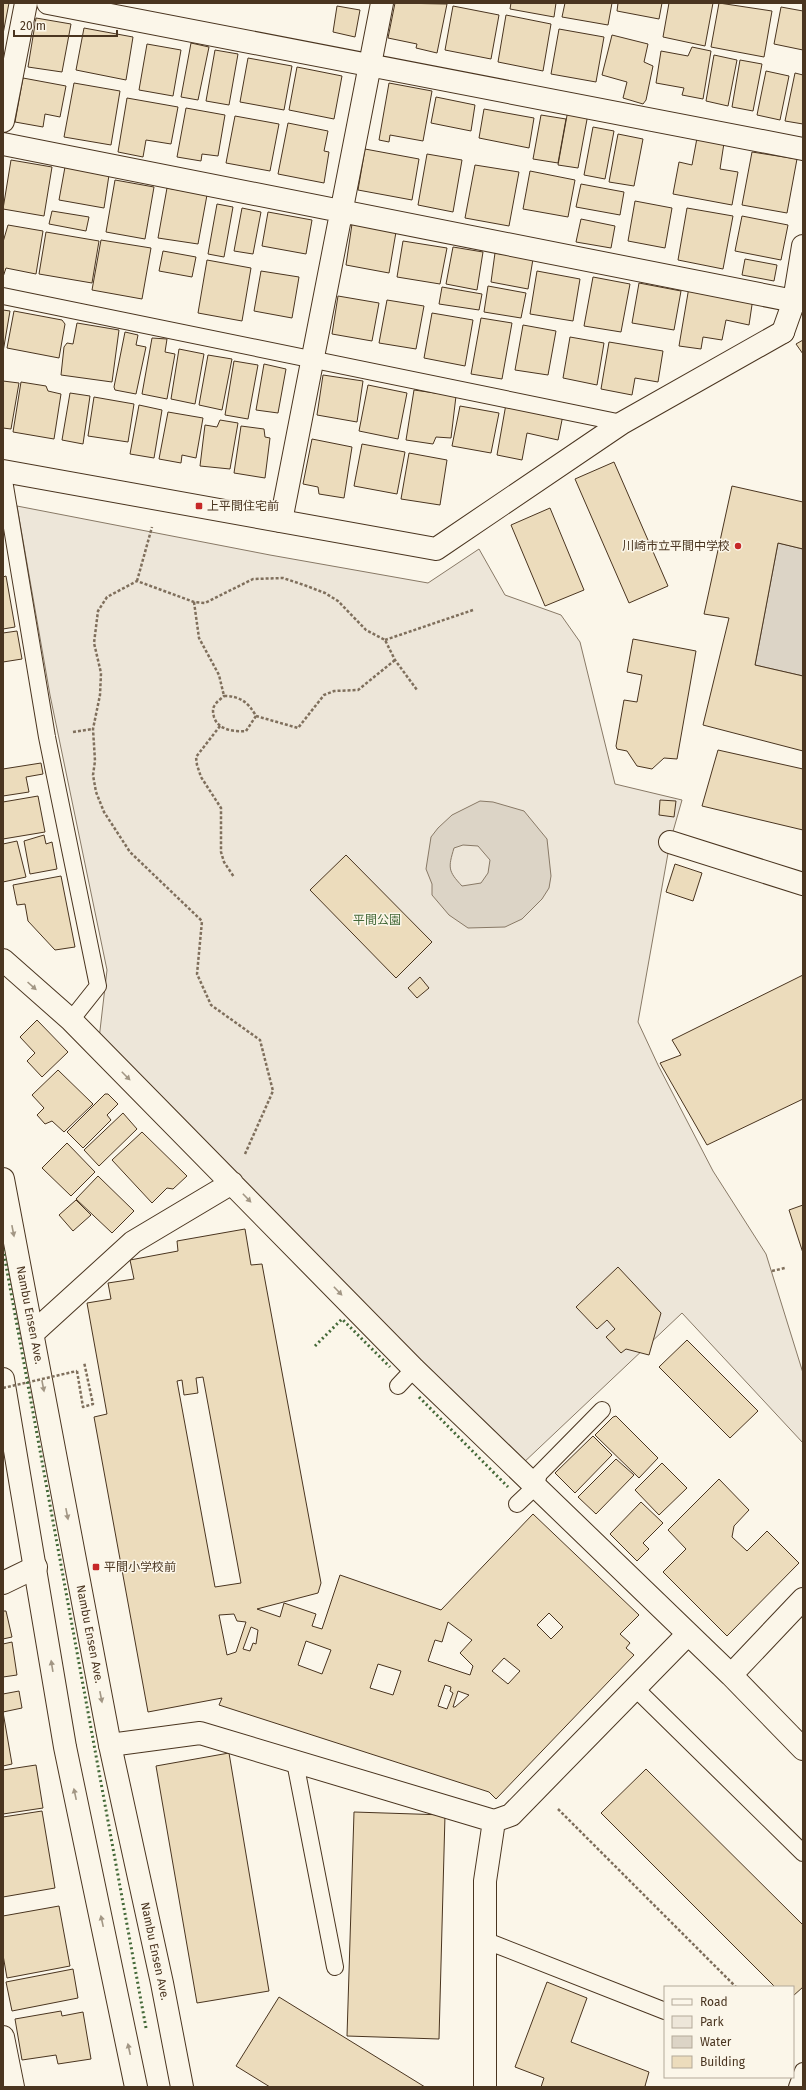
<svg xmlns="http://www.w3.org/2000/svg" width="806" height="2090" viewBox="0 0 806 2090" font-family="'Fira Sans','Noto Sans JP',sans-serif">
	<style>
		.green { fill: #ede6d9; stroke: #887966 }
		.water { fill: #dcd4c6; stroke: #887966; fill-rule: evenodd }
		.building { fill: #ecdcbc; stroke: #4a3520; fill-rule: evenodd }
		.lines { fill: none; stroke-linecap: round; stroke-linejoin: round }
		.service-casing { stroke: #4a3520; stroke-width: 18 }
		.minor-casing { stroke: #4a3520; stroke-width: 24 }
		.tertiary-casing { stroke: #4a3520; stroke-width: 24 }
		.path { stroke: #7f6f5c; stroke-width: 2.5; stroke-dasharray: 3 2; stroke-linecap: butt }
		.service { stroke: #fbf6e9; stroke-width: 16 }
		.minor { stroke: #fbf6e9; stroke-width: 22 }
		.tertiary { stroke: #fbf6e9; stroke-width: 22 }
		.path-bridge { stroke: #7f6f5c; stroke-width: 2.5; stroke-dasharray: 3 2; stroke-linecap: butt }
		.hedge { stroke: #436837; stroke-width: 3; stroke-dasharray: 2 3; stroke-linecap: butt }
		.oneway { fill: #a29684 }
		.poi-dot { fill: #c62828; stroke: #fbf6e9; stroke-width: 1.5 }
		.labels { text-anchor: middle; stroke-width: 3; stroke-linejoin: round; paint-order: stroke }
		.poi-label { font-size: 12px; fill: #4a3520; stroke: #fbf6e9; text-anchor: start }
		.park-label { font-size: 12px; fill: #436837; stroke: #fbf6e9 }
		.street-label { font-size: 12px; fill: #4a3520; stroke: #fbf6e9 }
	</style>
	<rect width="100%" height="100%" fill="#fbf6e9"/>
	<!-- green -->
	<path class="green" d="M 17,506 L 270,555 L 428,583 L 479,549 L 505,595 L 561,615 L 580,642 L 615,784 L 682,800 L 670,842 L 638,1022 L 658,1065 L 713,1171 L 766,1254 L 803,1373 L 803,1443 L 682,1313 L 521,1465 L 99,1039 L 107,970 L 50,695 Z"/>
	<!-- water -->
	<path class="water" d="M 778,543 L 803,549 L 803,676 L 755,665 Z
		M 480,801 L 493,802 L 524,811 L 547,839 L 551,876 L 549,888 L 542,899 L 522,919 L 505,927 L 468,928 L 449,915 L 432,895 L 432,884 L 426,869 L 431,837 L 438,828 L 452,815 ZM 463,845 L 478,846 L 490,860 L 488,873 L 481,883 L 462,886 C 448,871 448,868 454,848 Z"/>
	<!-- building -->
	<path class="building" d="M 3,3 L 9,3 L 3,34 Z
		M 395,3 L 447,4 L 437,53 L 416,48 L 417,44 L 388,38 Z
		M 511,3 L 556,3 L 554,17 L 510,9 Z
		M 565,3 L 612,3 L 608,25 L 562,17 Z
		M 618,3 L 662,3 L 659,19 L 617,11 Z
		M 669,3 L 713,3 L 705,46 L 663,37 Z
		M 719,3 L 772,11 L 764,57 L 711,47 Z
		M 337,6 L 360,10 L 355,37 L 333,32 Z
		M 453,6 L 499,15 L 491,59 L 445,50 Z
		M 781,7 L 803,11 L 803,50 L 774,44 Z
		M 506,15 L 551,24 L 543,71 L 498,62 Z
		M 36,18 L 71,24 L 62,72 L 28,67 Z
		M 84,28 L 133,37 L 126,80 L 76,70 Z
		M 559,29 L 604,37 L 596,82 L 551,74 Z
		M 612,35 L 648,44 L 644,62 L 653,66 L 646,100 L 643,104 L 623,98 L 627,82 L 602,75 Z
		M 191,43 L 209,47 L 198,100 L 181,97 Z
		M 147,44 L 181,50 L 173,96 L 139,90 Z
		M 692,47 L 711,51 L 703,99 L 682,95 L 684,88 L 656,83 L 661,51 L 688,56 Z
		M 215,50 L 238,54 L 229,105 L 206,101 Z
		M 714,55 L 737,60 L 728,106 L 706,101 Z
		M 248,58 L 292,66 L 284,110 L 240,102 Z
		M 740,60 L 762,64 L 753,111 L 732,107 Z
		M 297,67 L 342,76 L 334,119 L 289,110 Z
		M 766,71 L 789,76 L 780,120 L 757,115 Z
		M 795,73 L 803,75 L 803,124 L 785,121 Z
		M 23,78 L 66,86 L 60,117 L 45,114 L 43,127 L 15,122 Z
		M 74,83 L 120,91 L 111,145 L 64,137 Z
		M 389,83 L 432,91 L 423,141 L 390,135 L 389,142 L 379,140 Z
		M 436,97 L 475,105 L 471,131 L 431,123 Z
		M 127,98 L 178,107 L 171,144 L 146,140 L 143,157 L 118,152 Z
		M 186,108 L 225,115 L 218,156 L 202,154 L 201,161 L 177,157 Z
		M 484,109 L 534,118 L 529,148 L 479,138 Z
		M 568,110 L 588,114 L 578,168 L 558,165 Z
		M 541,115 L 566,119 L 558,163 L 533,159 Z
		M 235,116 L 279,124 L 270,171 L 226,163 Z
		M 288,123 L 328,131 L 324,151 L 329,152 L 324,183 L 278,174 Z
		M 593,127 L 614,131 L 605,179 L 584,175 Z
		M 618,134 L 643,139 L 634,186 L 609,182 Z
		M 697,138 L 724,143 L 720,169 L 738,172 L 732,205 L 673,194 L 679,162 L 692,165 Z
		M 365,149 L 419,159 L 412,200 L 358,190 Z
		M 752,152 L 797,159 L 787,213 L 742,205 Z
		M 427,154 L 462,160 L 453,212 L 418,205 Z
		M 11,160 L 52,167 L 44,216 L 3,209 Z
		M 475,165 L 519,172 L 509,226 L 465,218 Z
		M 65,167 L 109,175 L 104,208 L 59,200 Z
		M 530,171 L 575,180 L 568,217 L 523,209 Z
		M 115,180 L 154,187 L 145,239 L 106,232 Z
		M 581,184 L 624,192 L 620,215 L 576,207 Z
		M 167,188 L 207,195 L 198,244 L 158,238 Z
		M 635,201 L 672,208 L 665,248 L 628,241 Z
		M 217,204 L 233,207 L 224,257 L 208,254 Z
		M 242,208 L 261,212 L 253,254 L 234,251 Z
		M 687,208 L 733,216 L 723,269 L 678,260 Z
		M 52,211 L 89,217 L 86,231 L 49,224 Z
		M 268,212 L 312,220 L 306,254 L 262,246 Z
		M 742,216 L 788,225 L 781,260 L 735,251 Z
		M 581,219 L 615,226 L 611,248 L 576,242 Z
		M 352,224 L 396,232 L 389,273 L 346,265 Z
		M 8,225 L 43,231 L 36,274 L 6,268 L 3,277 L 3,242 Z
		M 46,232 L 99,241 L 92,283 L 39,274 Z
		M 101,240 L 151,248 L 142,299 L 92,290 Z
		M 403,241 L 447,248 L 440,284 L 397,277 Z
		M 453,247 L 483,252 L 477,290 L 446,284 Z
		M 163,251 L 196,257 L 192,277 L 159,271 Z
		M 495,253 L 533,259 L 528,289 L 491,282 Z
		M 745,259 L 777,265 L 774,281 L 742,275 Z
		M 207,260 L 251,268 L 242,321 L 198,313 Z
		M 261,271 L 299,277 L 292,318 L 254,311 Z
		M 537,271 L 580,279 L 573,321 L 530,314 Z
		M 593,277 L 630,284 L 621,332 L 584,326 Z
		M 639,283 L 681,291 L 674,330 L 632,323 Z
		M 488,286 L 526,293 L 521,318 L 484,312 Z
		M 442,287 L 482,294 L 479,310 L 439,304 Z
		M 689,287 L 753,298 L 749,325 L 726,320 L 722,340 L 703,337 L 701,349 L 679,346 Z
		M 338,296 L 379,303 L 372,341 L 332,334 Z
		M 387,300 L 424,306 L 416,349 L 379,343 Z
		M 3,310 L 10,311 L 3,352 Z
		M 14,311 L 62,320 L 65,324 L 59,358 L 7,348 Z
		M 432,313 L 473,320 L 465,366 L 424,358 Z
		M 481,318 L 512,323 L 502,379 L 471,374 Z
		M 77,323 L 119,330 L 112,382 L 61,375 L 64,347 L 67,343 L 73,344 Z
		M 523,325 L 556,331 L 548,375 L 515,370 Z
		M 125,332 L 138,335 L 136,345 L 146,347 L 136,394 L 115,390 L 114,387 Z
		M 570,337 L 604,343 L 597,385 L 563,378 Z
		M 152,338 L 167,339 L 165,352 L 175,354 L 167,399 L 142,394 Z
		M 803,340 L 803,354 L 796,344 Z
		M 609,342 L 663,351 L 658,382 L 635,378 L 632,395 L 601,389 Z
		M 179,349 L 204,354 L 195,404 L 171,399 Z
		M 208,355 L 232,359 L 222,410 L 199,405 Z
		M 234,361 L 258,365 L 248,419 L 225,415 Z
		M 264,364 L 286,369 L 278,413 L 256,410 Z
		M 323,375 L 363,381 L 357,422 L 317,415 Z
		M 3,381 L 19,383 L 11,429 L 3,428 Z
		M 21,382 L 46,386 L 48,391 L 61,394 L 54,439 L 13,432 Z
		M 368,385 L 407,393 L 398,439 L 359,431 Z
		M 414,390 L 456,396 L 451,438 L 436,437 L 433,444 L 406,440 Z
		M 70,393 L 90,396 L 83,444 L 62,440 Z
		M 94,397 L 134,404 L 128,442 L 88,436 Z
		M 506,404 L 563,415 L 558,440 L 527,433 L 522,460 L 497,455 Z
		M 139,405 L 162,410 L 154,458 L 130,454 Z
		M 460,406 L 499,413 L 491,453 L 452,446 Z
		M 168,412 L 203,418 L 196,458 L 182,455 L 181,463 L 159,459 Z
		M 220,420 L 238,423 L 230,469 L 200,466 L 205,425 L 217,427 Z
		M 241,426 L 264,429 L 265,437 L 270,438 L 265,478 L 234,473 Z
		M 312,439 L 352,447 L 344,498 L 319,494 L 318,487 L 303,484 Z
		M 362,444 L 405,452 L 397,494 L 354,486 Z
		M 409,453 L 447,460 L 440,505 L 401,499 Z
		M 614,462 L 668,586 L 629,603 L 575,479 Z
		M 732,486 L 803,502 L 803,549 L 778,543 L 755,665 L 803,676 L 803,751 L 703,725 L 729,618 L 704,614 Z
		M 550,508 L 584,590 L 545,606 L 511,525 Z
		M 6,576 L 15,627 L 3,629 L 3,577 Z
		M 17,631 L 22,659 L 3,662 L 3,633 Z
		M 633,639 L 696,651 L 677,759 L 664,758 L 652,769 L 637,766 L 627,751 L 617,749 L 616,746 L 624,700 L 637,702 L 642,675 L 627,672 Z
		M 718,750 L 803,769 L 803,830 L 702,806 Z
		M 41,763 L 43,774 L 26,777 L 29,792 L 3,796 L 3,769 Z
		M 38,796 L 45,832 L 3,839 L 3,802 Z
		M 660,800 L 676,801 L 674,817 L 659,815 Z
		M 44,835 L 46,844 L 52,842 L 57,869 L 30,874 L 24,841 Z
		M 17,841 L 26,877 L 3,882 L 3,844 Z
		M 346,855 L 432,942 L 396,978 L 310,890 Z
		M 675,864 L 702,873 L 693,901 L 666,892 Z
		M 61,876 L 75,947 L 55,950 L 28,921 L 25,904 L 17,905 L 13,885 Z
		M 803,975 L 803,1099 L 707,1145 L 660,1063 L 681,1055 L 672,1040 Z
		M 420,977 L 429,988 L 417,998 L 408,988 Z
		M 37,1020 L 68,1052 L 42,1077 L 27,1061 L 35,1053 L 20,1037 Z
		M 58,1070 L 93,1104 L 64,1132 L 52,1121 L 45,1124 L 37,1115 L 44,1108 L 32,1095 Z
		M 105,1094 L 108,1094 L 118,1104 L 107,1115 L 111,1120 L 83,1148 L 67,1132 Z
		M 123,1113 L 137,1129 L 99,1166 L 84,1150 Z
		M 142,1132 L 187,1176 L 173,1189 L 167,1188 L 152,1203 L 112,1160 Z
		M 67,1143 L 95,1172 L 71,1196 L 42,1168 Z
		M 98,1176 L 134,1211 L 112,1233 L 76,1199 Z
		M 76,1200 L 91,1215 L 73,1231 L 59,1215 Z
		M 803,1205 L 803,1253 L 789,1210 Z
		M 245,1229 L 251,1265 L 262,1264 L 321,1583 L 318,1593 L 257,1609 L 280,1617 L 284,1603 L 316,1614 L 312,1626 L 322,1629 L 340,1575 L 441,1610 L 533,1514 L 639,1615 L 620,1634 L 630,1643 L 626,1648 L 634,1655 L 496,1799 L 489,1792 L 219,1705 L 222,1698 L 148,1712 L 94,1417 L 107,1414 L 87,1303 L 111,1299 L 108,1283 L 134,1279 L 130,1260 L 178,1251 L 177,1241 ZM 203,1377 L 241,1583 L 215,1587 L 177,1381 L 182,1380 L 184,1395 L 198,1393 L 196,1378 ZM 549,1613 L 563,1627 L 551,1639 L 537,1625 ZM 234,1614 L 237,1621 L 246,1622 L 236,1652 L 227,1655 L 219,1615 ZM 448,1622 L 472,1640 L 460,1653 L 473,1666 L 470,1675 L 428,1661 L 435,1640 L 442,1642 ZM 251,1627 L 258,1630 L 256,1644 L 253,1643 L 250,1651 L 243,1649 ZM 306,1641 L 331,1650 L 322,1674 L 298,1665 ZM 504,1658 L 520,1671 L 508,1684 L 492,1671 ZM 378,1664 L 401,1671 L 393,1695 L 370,1688 ZM 445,1685 L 451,1687 L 450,1691 L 453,1693 L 447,1709 L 438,1706 ZM 458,1691 L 469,1695 L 455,1707 L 453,1707 Z
		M 618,1267 L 661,1313 L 649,1355 L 626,1349 L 621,1353 L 606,1337 L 615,1329 L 607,1320 L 597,1329 L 576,1307 Z
		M 687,1340 L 758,1411 L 730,1438 L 659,1367 Z
		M 616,1416 L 658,1458 L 639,1478 L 595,1435 L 613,1417 Z
		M 593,1436 L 612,1455 L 575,1493 L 555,1473 Z
		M 616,1459 L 634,1475 L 596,1514 L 578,1497 Z
		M 662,1463 L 687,1488 L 659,1515 L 635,1490 Z
		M 719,1479 L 749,1510 L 734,1526 L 732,1537 L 747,1551 L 767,1531 L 799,1563 L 727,1636 L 663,1572 L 686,1549 L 668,1530 Z
		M 641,1502 L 663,1523 L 643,1543 L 649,1549 L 637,1561 L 610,1534 Z
		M 3,1611 L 6,1611 L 12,1637 L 3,1639 Z
		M 12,1642 L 17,1675 L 3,1677 L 3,1644 Z
		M 19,1691 L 22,1708 L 3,1712 L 12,1764 L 3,1766 L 3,1694 Z
		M 229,1753 L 269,1991 L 197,2003 L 156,1766 Z
		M 36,1765 L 43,1808 L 3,1814 L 3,1770 Z
		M 646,1769 L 803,1925 L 803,1987 L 793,1996 L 793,1987 L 775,1987 L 601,1813 Z
		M 42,1811 L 55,1888 L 3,1897 L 3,1817 Z
		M 354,1812 L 445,1815 L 439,2039 L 347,2036 Z
		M 59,1906 L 70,1966 L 7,1978 L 3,1955 L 3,1916 Z
		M 73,1969 L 78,1998 L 12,2011 L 6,1982 Z
		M 547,1982 L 587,1998 L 571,2042 L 649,2072 L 645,2086 L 648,2087 L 541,2087 L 544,2078 L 515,2067 Z
		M 279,1997 L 425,2087 L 270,2087 L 236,2066 Z
		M 61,2011 L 62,2016 L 83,2012 L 91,2059 L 58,2064 L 56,2055 L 22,2060 L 15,2019 Z"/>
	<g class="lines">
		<!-- service casing -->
		<g class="service-casing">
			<path id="service" d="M 3,296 L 622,423
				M 3,474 L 47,737 L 98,986 L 71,1020
				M 398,1386 L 414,1369
				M 517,1504 L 535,1487 L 539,1474 L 602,1410
				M 635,1688 L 803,1853
				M 295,1762 L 335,1967
				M 484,1940 L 665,2011
				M 797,2087 L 803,2071"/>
		</g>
		<!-- minor casing -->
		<g class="minor-casing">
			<path id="minor" d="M 48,3 L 803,149
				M 3,121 L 26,3
				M 3,144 L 794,301 L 803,301
				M 783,332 L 794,301 L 803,246
				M 281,521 L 382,3
				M 670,842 L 803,884
				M 3,960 L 71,1020 L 414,1369 L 731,1675 L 803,1749
				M 33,1333 L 133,1242 L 232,1183
				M 3,1583 L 36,1567
				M 731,1675 L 803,1599
				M 110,1745 L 200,1733 L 494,1821 L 511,1815 L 687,1635
				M 3,2037 L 13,2087
				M 485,2087 L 485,1881 L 494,1821"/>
		</g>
		<!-- tertiary casing -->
		<g class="tertiary-casing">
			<path id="tertiary" d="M 3,471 L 436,549 L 622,423 L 783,332
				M 3,1179 L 110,1745 L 162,1983 L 182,2087
				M 3,1379 L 65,1747 L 136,2087"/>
		</g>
		<!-- path -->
		<path class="path" d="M 137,581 L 152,527
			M 194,602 L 199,638 L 219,675 L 224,696
			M 385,640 L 473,610
			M 224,696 C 240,696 248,702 256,716 L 246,731 C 234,732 218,730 214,717 C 213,713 212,708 215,705 C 217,701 221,699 224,696 Z
			M 256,716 L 298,728 L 324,695 L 334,691 L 358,690 L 395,660
			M 220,726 L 196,757 L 197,765 L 201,777 L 221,808 L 221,852 L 224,862 L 234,877
			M 73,732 L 93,729
			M 245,1154 L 273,1091 L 260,1040 L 211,1005 L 197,974 L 202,921 L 130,852 L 104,812 L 96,792 L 93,775 L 95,761 L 93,729 L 100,695 L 101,673 L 94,643 L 98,611 L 107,597 L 137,581 L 194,602 L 205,603 L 253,579 L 283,578 L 304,585 L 325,593 L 338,601 L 366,630 L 385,640 L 395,660 L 417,690
			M 772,1271 L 785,1268
			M 77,1371 L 83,1407 L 93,1404 L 84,1362
			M 558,1809 L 736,1987"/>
		<!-- service -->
		<use href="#service" class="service"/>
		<!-- minor -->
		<use href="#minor" class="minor"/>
		<!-- tertiary -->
		<use href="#tertiary" class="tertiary"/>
		<!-- path-bridge -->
		<path class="path-bridge" d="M 3,1388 L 77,1371"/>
		<!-- hedge -->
		<path class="hedge" d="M 3,1249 L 146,2028
			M 315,1346 L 342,1319 L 390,1367
			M 419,1397 L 508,1487"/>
	</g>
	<!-- one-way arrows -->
	<defs><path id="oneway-solid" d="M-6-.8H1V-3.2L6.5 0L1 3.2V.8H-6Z"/></defs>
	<g class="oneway">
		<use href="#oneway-solid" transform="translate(32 986) rotate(42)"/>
		<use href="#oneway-solid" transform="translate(126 1076) rotate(45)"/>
		<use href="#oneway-solid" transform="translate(247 1198) rotate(46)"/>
		<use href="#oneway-solid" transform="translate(13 1231) rotate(79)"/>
		<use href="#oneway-solid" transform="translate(338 1291) rotate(46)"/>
		<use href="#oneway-solid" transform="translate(43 1386) rotate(79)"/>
		<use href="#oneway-solid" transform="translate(67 1514) rotate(79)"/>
		<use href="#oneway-solid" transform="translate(52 1666) rotate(-99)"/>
		<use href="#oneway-solid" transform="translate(101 1697) rotate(79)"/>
		<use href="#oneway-solid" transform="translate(75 1794) rotate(-102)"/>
		<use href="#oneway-solid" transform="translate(102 1921) rotate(-102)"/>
		<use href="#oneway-solid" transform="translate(129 2049) rotate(-102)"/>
	</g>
	<!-- markers -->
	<g class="poi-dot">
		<rect x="195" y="502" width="8" height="8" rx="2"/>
		<circle cx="738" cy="546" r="4"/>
		<rect x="92" y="1563" width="8" height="8" rx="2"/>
	</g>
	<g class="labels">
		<!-- poi labels -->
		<g class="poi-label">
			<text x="207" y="510">上平間住宅前</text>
			<text x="730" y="550" text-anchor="end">川崎市立平間中学校</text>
			<text x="104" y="1571">平間小学校前</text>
		</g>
		<!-- park labels -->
		<g class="park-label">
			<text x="377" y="924">平間公園</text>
		</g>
		<!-- street labels -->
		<g class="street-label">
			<text transform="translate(30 1315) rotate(79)" y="4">Nambu Ensen Ave.</text>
			<text transform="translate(90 1634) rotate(79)" y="4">Nambu Ensen Ave.</text>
			<text transform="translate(155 1951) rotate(78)" y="4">Nambu Ensen Ave.</text>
		</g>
	</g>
	<!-- border -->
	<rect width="806" height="2090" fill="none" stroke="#4a3520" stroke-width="8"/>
	<!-- legend -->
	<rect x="664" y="1986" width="130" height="92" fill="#fbf6e9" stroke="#b4a999"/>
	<rect x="672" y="1999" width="20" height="6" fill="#fbf6e9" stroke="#b4a999"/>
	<text x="700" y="2006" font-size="12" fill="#4a3520">Road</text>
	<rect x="672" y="2016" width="20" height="12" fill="#ede6d9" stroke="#b4a999"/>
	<text x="700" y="2026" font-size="12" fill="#4a3520">Park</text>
	<rect x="672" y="2036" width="20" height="12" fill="#dcd4c6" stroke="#b4a999"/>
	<text x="700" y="2046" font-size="12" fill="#4a3520">Water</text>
	<rect x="672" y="2056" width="20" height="12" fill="#ecdcbc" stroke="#b4a999"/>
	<text x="700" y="2066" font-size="12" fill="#4a3520">Building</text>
	<!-- scale -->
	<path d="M14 30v6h103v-6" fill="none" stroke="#4a3520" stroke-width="2"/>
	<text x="20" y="30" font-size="12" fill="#4a3520" stroke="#fbf6e9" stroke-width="3" paint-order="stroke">20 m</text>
</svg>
